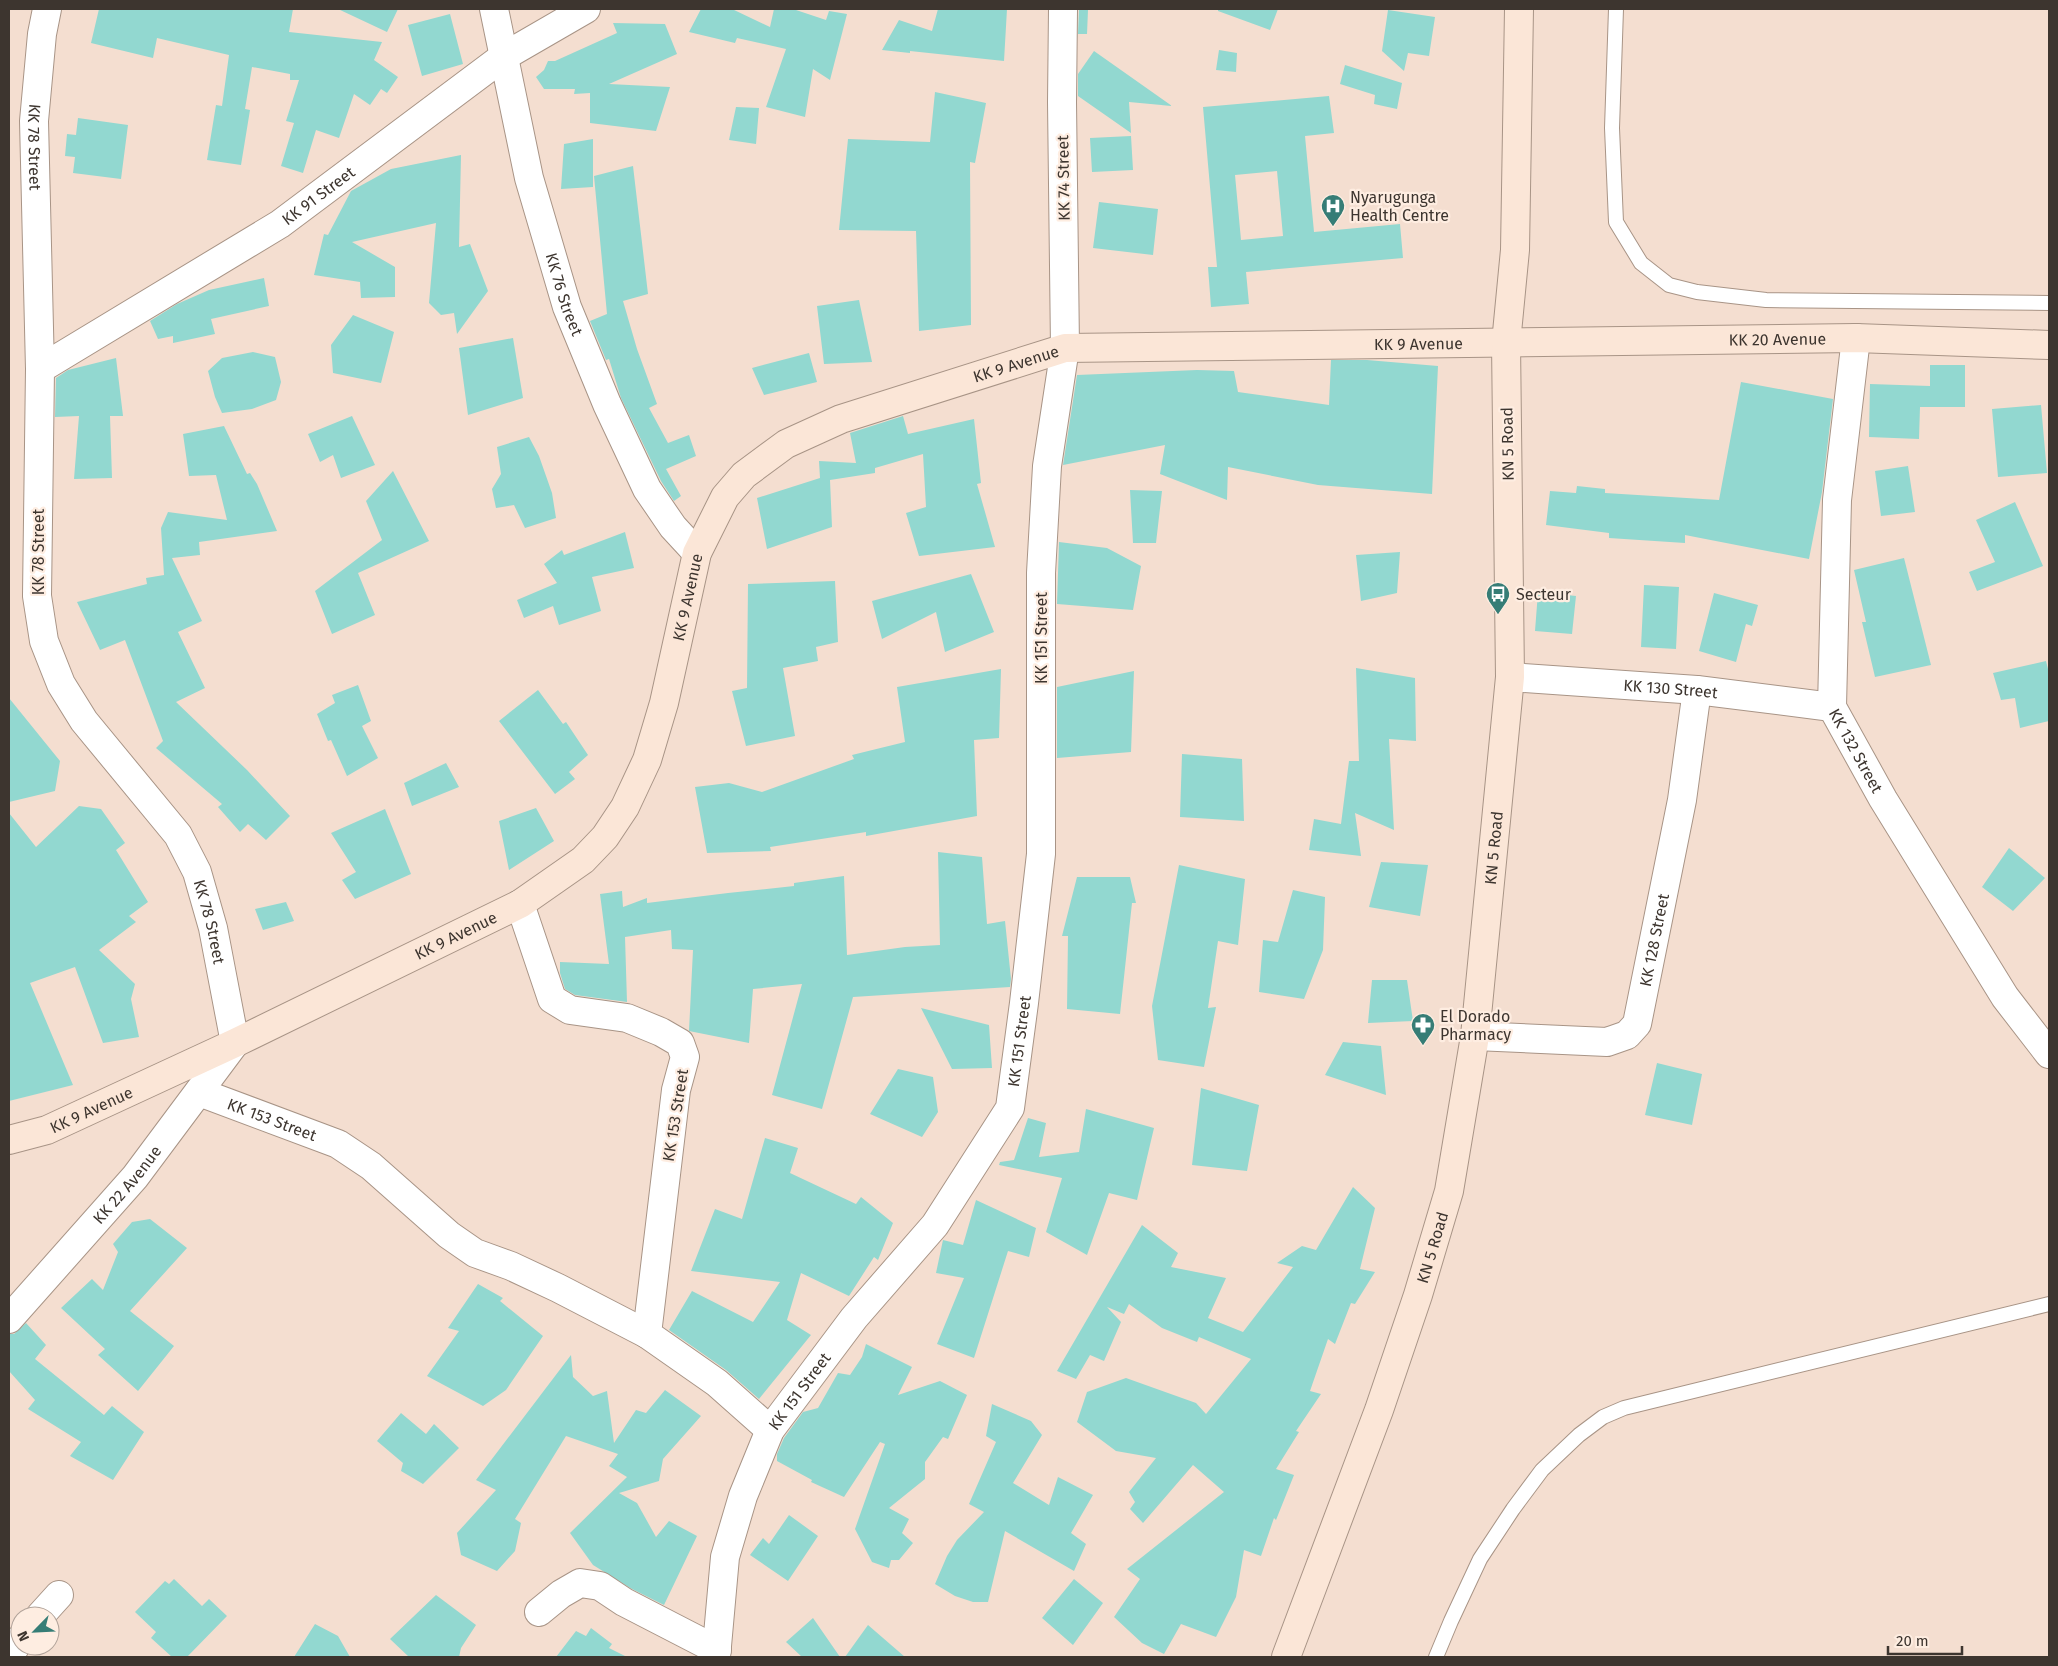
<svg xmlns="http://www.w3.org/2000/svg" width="2058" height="1666" viewBox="0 0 2058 1666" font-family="'Fira Sans',sans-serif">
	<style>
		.building { fill: #92d8d0; fill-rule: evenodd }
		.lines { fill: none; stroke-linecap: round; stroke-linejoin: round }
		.service-casing { stroke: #a89486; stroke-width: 16 }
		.minor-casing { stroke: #a89486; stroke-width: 30 }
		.tertiary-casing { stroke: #a89486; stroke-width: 30 }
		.secondary-casing { stroke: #a89486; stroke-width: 30 }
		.service { stroke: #fff; stroke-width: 14 }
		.minor { stroke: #fff; stroke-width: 28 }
		.tertiary { stroke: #fff; stroke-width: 28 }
		.secondary { stroke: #fbe6d7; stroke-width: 28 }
		.labels { text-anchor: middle; stroke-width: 4.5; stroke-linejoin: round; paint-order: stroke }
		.street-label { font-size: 16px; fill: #3d352f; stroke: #feede1 }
		.poi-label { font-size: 16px; fill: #3d352f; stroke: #feede1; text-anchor: start }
	</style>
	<rect width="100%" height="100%" fill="#f4ded0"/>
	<!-- building -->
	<path class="building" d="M 99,9 L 293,9 L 289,32 L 382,42 L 374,60 L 398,77 L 387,93 L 381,89 L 370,105 L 354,94 L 339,138 L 316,130 L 303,173 L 281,166 L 294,123 L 286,121 L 299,80 L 290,80 L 290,74 L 252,67 L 245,109 L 250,110 L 241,165 L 207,160 L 216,105 L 222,106 L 229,55 L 157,38 L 153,58 L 91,43 Z
		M 338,9 L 398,9 L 387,32 Z
		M 701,9 L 732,9 L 770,27 L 774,9 L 793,9 L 826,20 L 829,11 L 847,14 L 830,80 L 813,69 L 805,117 L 766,107 L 786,49 L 737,38 L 735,43 L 689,32 Z
		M 938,9 L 1007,9 L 1004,61 L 910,51 L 910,53 L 882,50 L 899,20 L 932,31 Z
		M 1218,9 L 1278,9 L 1270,30 L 1218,11 Z
		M 1079,10 L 1088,10 L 1087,34 L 1078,34 Z
		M 1388,10 L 1435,17 L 1429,56 L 1408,53 L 1404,71 L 1382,51 Z
		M 450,14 L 463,64 L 422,76 L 408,25 Z
		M 613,23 L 665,24 L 677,54 L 609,84 L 670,87 L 656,131 L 590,123 L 590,93 L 574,94 L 575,89 L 544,89 L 536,77 L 544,70 L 548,61 L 555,61 L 617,33 Z
		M 1219,50 L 1237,53 L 1236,72 L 1216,70 Z
		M 1094,51 L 1172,106 L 1129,102 L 1131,133 L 1078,96 L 1078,74 Z
		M 1345,65 L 1402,83 L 1397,109 L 1374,104 L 1375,95 L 1340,84 Z
		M 935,92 L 986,103 L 975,163 L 970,162 L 971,325 L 919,331 L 916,231 L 839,230 L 848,139 L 930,142 Z
		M 1329,96 L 1334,133 L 1305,136 L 1314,232 L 1400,224 L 1403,258 L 1246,272 L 1249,304 L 1211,307 L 1208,267 L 1217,267 L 1203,107 ZM 1277,171 L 1283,236 L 1241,240 L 1235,175 Z
		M 736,107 L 759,108 L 756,144 L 729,140 Z
		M 78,118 L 128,125 L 121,179 L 73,173 L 75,157 L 65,156 L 67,134 L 76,135 Z
		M 1131,136 L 1133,170 L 1092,172 L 1090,138 Z
		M 593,139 L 593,187 L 561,189 L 564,144 Z
		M 461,155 L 459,247 L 470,244 L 488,291 L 457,334 L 454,313 L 441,315 L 429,303 L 436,223 L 352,242 L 395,267 L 395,297 L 361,298 L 360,282 L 314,275 L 324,234 L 328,235 L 351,191 L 391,169 Z
		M 633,166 L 648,294 L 623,301 L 637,349 L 657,404 L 649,408 L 668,443 L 689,435 L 696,456 L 666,469 L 681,496 L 674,501 L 661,481 L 621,398 L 609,359 L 606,360 L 590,321 L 607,314 L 594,176 Z
		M 1099,202 L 1158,209 L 1153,255 L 1093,248 Z
		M 264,278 L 269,306 L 211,319 L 215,334 L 173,343 L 173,336 L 158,339 L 150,321 L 177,304 L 209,290 Z
		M 859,300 L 872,362 L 824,364 L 817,306 Z
		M 353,315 L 394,332 L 381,383 L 333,373 L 331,345 Z
		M 513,338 L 523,398 L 468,415 L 459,348 Z
		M 253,352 L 275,357 L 281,382 L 276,400 L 252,409 L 222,413 L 215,397 L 208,371 L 222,358 Z
		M 809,353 L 817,382 L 764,395 L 752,368 Z
		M 116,358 L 123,416 L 110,416 L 112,478 L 74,479 L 79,416 L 55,417 L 56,378 L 68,370 Z
		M 1331,360 L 1367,360 L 1438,366 L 1432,494 L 1318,485 L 1228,467 L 1227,500 L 1160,474 L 1165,445 L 1063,465 L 1077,375 L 1197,370 L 1234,371 L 1238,392 L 1329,405 Z
		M 1930,365 L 1965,365 L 1965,407 L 1920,407 L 1919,439 L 1869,437 L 1870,384 L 1930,386 Z
		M 1741,382 L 1833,399 L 1822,492 L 1809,559 L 1685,535 L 1685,543 L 1609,538 L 1609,533 L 1546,525 L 1550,491 L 1576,493 L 1577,486 L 1605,489 L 1605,493 L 1719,500 Z
		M 2041,405 L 2047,473 L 1998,477 L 1992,409 Z
		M 352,416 L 375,465 L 341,478 L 333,455 L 320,462 L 308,434 Z
		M 903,416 L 908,434 L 974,419 L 981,483 L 977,484 L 995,547 L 919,556 L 906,513 L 926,507 L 923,454 L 875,468 L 875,473 L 830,480 L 832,527 L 767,549 L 757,498 L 820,478 L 819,461 L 856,463 L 850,433 Z
		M 224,426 L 247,474 L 250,473 L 257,484 L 277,531 L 199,542 L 200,555 L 172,558 L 202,621 L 178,632 L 205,688 L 176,702 L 247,770 L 290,816 L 266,840 L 248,824 L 240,832 L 218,807 L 222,804 L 156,748 L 163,741 L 125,640 L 100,650 L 77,602 L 147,584 L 146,578 L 164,575 L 161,528 L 168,512 L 227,520 L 216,475 L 189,476 L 183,434 Z
		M 529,437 L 539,456 L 552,493 L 556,518 L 525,528 L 514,505 L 496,508 L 492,489 L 501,474 L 497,447 Z
		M 1908,466 L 1915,512 L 1881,516 L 1875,471 Z
		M 393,471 L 429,541 L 358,573 L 375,615 L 332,634 L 315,591 L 382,540 L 366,501 Z
		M 1130,490 L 1162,491 L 1156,543 L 1133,543 Z
		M 2015,502 L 2043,566 L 1977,591 L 1969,572 L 1995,562 L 1976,520 Z
		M 625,532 L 634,568 L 592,577 L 601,611 L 559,625 L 553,606 L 524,618 L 517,600 L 557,583 L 544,564 L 562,550 L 564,555 Z
		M 1059,542 L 1107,548 L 1141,566 L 1133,610 L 1057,604 Z
		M 1400,552 L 1397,593 L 1361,601 L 1356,555 Z
		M 1904,558 L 1931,665 L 1875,677 L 1862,622 L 1866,622 L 1854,570 Z
		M 971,574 L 994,632 L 945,652 L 936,612 L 882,639 L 872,601 Z
		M 835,581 L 838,642 L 816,647 L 818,661 L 783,668 L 795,736 L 746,746 L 732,691 L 747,688 L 748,584 Z
		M 1644,585 L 1679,587 L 1676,649 L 1641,647 Z
		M 1538,592 L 1576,596 L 1572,634 L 1535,631 Z
		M 1714,593 L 1758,605 L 1752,626 L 1746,624 L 1736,662 L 1699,651 Z
		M 2046,661 L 2049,673 L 2049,721 L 2020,728 L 2015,698 L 2001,700 L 1993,673 Z
		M 1356,668 L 1415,678 L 1416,741 L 1389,739 L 1394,830 L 1355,813 L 1361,856 L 1309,850 L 1314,819 L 1341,824 L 1349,761 L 1359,761 Z
		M 1001,669 L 999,738 L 974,740 L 977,816 L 866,836 L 866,832 L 770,847 L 771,851 L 707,853 L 695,787 L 729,783 L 762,792 L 854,759 L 852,755 L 905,742 L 897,687 Z
		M 1134,671 L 1131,752 L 1057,758 L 1057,687 Z
		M 358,685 L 371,721 L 362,726 L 378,758 L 347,776 L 331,740 L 328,741 L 317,714 L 335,703 L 332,695 Z
		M 538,690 L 563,724 L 566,722 L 588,755 L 569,772 L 575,779 L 555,794 L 499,721 Z
		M 9,698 L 60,761 L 55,791 L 9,802 Z
		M 1182,754 L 1242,759 L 1244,821 L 1180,817 Z
		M 446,763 L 459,787 L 412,806 L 404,783 Z
		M 79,806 L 101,809 L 125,843 L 116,850 L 148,902 L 129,916 L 136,922 L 99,950 L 135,984 L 131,999 L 139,1037 L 103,1043 L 75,967 L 30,983 L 73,1085 L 9,1101 L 9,813 L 36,847 Z
		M 536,808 L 554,841 L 509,870 L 499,821 Z
		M 385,809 L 411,874 L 355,899 L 342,880 L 356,872 L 331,833 Z
		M 2009,848 L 2045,878 L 2013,911 L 1982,887 Z
		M 938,852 L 982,857 L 987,924 L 1005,921 L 1011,979 L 1010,987 L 853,997 L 822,1109 L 772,1095 L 802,984 L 753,989 L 749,1043 L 689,1031 L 693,950 L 672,949 L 671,930 L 625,937 L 627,1002 L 575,995 L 565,989 L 560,973 L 560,962 L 609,964 L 600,894 L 622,891 L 623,907 L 647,898 L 647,903 L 728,893 L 794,886 L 794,883 L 844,876 L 847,955 L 905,947 L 940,945 Z
		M 1381,862 L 1428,865 L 1420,916 L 1369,907 Z
		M 1179,865 L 1245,879 L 1238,945 L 1218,941 L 1208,1008 L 1216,1007 L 1204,1067 L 1158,1060 L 1152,1006 Z
		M 1077,877 L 1130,877 L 1136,903 L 1132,903 L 1120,1014 L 1067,1009 L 1068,936 L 1062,936 Z
		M 1293,890 L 1325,897 L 1323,950 L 1304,999 L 1259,992 L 1263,940 L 1278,942 Z
		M 286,902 L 294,921 L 263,930 L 255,909 Z
		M 1372,980 L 1407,980 L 1413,1021 L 1368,1023 Z
		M 921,1008 L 989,1025 L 992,1068 L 952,1069 Z
		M 1343,1042 L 1381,1046 L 1386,1095 L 1325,1075 Z
		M 1657,1063 L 1702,1074 L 1692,1125 L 1645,1115 Z
		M 898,1069 L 933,1077 L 938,1112 L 922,1137 L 870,1114 Z
		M 1201,1088 L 1259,1105 L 1247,1171 L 1192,1165 Z
		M 1086,1109 L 1154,1128 L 1137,1200 L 1109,1193 L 1087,1255 L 1046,1232 L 1062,1178 L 999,1165 L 1000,1162 L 1014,1160 L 1028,1118 L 1046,1123 L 1039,1157 L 1079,1152 Z
		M 765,1138 L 798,1148 L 790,1173 L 856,1204 L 861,1197 L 893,1223 L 878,1260 L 874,1257 L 849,1296 L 801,1273 L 787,1320 L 811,1335 L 759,1399 L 726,1370 L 669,1330 L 692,1291 L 753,1322 L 780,1282 L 691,1271 L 715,1209 L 742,1219 Z
		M 1353,1187 L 1375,1208 L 1360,1269 L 1375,1272 L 1355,1304 L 1351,1303 L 1335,1344 L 1328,1339 L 1310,1391 L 1321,1394 L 1296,1431 L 1299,1432 L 1276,1469 L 1294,1475 L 1276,1520 L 1274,1518 L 1261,1556 L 1244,1550 L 1236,1597 L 1216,1637 L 1181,1624 L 1164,1654 L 1142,1643 L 1114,1617 L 1140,1579 L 1127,1569 L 1224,1492 L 1193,1465 L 1143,1523 L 1130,1509 L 1135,1502 L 1129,1492 L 1156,1458 L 1116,1451 L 1077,1422 L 1087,1392 L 1126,1378 L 1196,1403 L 1206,1414 L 1251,1359 L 1199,1337 L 1197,1342 L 1162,1328 L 1129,1304 L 1124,1314 L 1107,1307 L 1121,1322 L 1104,1361 L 1090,1355 L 1076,1379 L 1057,1371 L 1142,1225 L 1178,1253 L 1171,1267 L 1226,1278 L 1208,1318 L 1243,1332 L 1293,1267 L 1277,1263 L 1302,1246 L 1316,1250 Z
		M 976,1200 L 1036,1228 L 1029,1257 L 1008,1251 L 974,1358 L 937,1344 L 964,1278 L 936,1273 L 943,1240 L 963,1245 Z
		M 150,1219 L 187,1248 L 130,1311 L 174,1346 L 138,1391 L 98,1355 L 105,1349 L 61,1308 L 92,1279 L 103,1290 L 118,1252 L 113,1244 L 132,1222 Z
		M 478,1284 L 503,1298 L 500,1301 L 543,1336 L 506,1390 L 483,1406 L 427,1376 L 459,1331 L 448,1328 Z
		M 26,1323 L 46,1345 L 35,1359 L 104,1415 L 112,1406 L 144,1432 L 113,1480 L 70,1456 L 81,1442 L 28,1409 L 35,1400 L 9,1371 L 9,1334 L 14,1334 Z
		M 866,1344 L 912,1367 L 898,1395 L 940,1381 L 967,1395 L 948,1439 L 943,1437 L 925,1462 L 925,1479 L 889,1508 L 909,1519 L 902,1533 L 913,1543 L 899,1560 L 891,1560 L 889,1568 L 872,1562 L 855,1529 L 885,1444 L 880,1442 L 844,1497 L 811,1482 L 812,1480 L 777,1461 L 777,1454 L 784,1438 L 803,1412 L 818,1408 L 838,1373 L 850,1375 L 862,1357 Z
		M 571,1355 L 573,1377 L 593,1396 L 607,1391 L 614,1443 L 636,1410 L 646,1413 L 665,1390 L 701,1416 L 663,1459 L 659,1481 L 619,1493 L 637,1503 L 656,1537 L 669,1521 L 697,1536 L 664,1605 L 632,1589 L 593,1565 L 570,1533 L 627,1477 L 609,1466 L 618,1454 L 566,1436 L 515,1519 L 521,1523 L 515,1551 L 497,1571 L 461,1555 L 457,1533 L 496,1490 L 476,1480 Z
		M 992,1404 L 1031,1421 L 1042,1435 L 1013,1483 L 1049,1505 L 1058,1477 L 1093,1495 L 1071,1533 L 1086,1544 L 1074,1571 L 1005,1531 L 988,1602 L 973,1602 L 955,1596 L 935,1584 L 947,1556 L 957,1540 L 984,1512 L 969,1504 L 996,1442 L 986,1436 Z
		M 401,1413 L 426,1434 L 434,1424 L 459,1448 L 423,1484 L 401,1471 L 403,1463 L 377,1441 Z
		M 789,1515 L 818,1536 L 788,1581 L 750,1555 L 763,1538 L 769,1544 Z
		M 174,1579 L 202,1606 L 209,1599 L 227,1616 L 187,1657 L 172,1657 L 151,1638 L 156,1632 L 135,1612 L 165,1581 L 169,1584 Z
		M 1074,1579 L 1103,1603 L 1073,1645 L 1042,1618 Z
		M 436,1595 L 476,1625 L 461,1648 L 459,1657 L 409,1657 L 390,1639 Z
		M 813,1618 L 840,1657 L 802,1657 L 786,1642 Z
		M 315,1624 L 338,1636 L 350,1657 L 294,1657 Z
		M 868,1625 L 905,1657 L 845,1657 Z
		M 591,1628 L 612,1644 L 609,1648 L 627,1657 L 556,1657 L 576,1631 L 586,1636 Z"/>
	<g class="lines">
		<!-- service casing -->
		<g class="service-casing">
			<path id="service" d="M 1616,9 L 1612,128 L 1616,222 L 1641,263 L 1669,285 L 1697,292 L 1766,300 L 2049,303
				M 1436,1657 L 1451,1621 L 1480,1559 L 1513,1509 L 1542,1470 L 1579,1435 L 1603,1417 L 1624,1408 L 2049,1304"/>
		</g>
		<!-- minor casing -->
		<g class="minor-casing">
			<g id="minor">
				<path id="s1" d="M 47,9 L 42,34 L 34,121 L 40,369 L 37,596 L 44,641 L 61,684 L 84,721 L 178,835 L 197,872 L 213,928 L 235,1043"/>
				<path id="s2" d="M 494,9 L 529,178 L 567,307 L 607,404 L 647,489 L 673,527 L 697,553"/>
				<path id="s3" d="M 1856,338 L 1837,500 L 1832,707 L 1883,799 L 2005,997 L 2049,1054"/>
				<path id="s4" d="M 40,369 L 280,224 L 503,57 L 586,9"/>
				<path id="s5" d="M 1510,677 L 1697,690 L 1832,707"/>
				<path d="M 520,904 L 552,999 L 570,1010 L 627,1018 L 661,1032 L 680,1043 L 685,1057 L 676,1090 L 647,1334 L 717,1383 L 770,1430"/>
				<path id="s6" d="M 1475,1036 L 1607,1042 L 1627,1035 L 1637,1024 L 1682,800 L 1697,690"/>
				<path id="s7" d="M 199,1092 L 338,1144 L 371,1166 L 449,1235 L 475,1253 L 511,1266 L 558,1288 L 647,1334"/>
				<path d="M 539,1612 L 561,1594 L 580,1583 L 600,1586 L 624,1602 L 717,1650"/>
				<path d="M 40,1616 L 59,1595"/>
				<path d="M 9,1657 L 20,1639"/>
				<path id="s8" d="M 716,1657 L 725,1557 L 743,1496 L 770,1430 L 854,1318 L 935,1225 L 1010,1108 L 1024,1003 L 1041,854 L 1041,573 L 1047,466 L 1065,348 L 1062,102 L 1063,9"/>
			</g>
		</g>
		<!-- tertiary casing -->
		<g class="tertiary-casing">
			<g id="tertiary">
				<path id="s9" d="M 9,1319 L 135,1177 L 235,1043"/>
			</g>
		</g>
		<!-- secondary casing -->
		<g class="secondary-casing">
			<g id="secondary">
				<path id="s10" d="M 9,1140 L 47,1130 L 235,1043 L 520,904 L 583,860 L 605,837 L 625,807 L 647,760 L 664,703 L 697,553 L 725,497 L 744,475 L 786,444 L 841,419 L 1065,348 L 1856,338 L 2049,345"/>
				<path id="s11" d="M 1286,1657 L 1379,1410 L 1418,1295 L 1449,1191 L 1475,1036 L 1510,677 L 1506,343 L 1515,250 L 1519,9"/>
			</g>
		</g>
		<!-- service -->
		<use href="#service" class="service"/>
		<!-- minor -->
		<use href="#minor" class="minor"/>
		<!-- tertiary -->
		<use href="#tertiary" class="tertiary"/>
		<!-- secondary -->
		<use href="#secondary" class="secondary"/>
	</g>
	<!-- icons -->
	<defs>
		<g id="hospital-pin" transform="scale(1.25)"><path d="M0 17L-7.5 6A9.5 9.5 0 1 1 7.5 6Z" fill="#367d76" stroke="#feede1"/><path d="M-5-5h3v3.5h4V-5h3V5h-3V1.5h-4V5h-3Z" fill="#fff"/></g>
		<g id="bus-pin" transform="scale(1.25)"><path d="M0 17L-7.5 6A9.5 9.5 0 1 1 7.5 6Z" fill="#367d76" stroke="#feede1"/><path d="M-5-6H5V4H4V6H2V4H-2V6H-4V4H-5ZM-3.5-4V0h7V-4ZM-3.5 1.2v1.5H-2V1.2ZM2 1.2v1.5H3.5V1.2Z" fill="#fff"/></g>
		<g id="pharmacy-pin" transform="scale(1.25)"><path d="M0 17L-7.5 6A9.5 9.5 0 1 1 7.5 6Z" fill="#367d76" stroke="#feede1"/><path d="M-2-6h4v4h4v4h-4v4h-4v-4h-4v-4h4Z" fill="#fff"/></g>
	</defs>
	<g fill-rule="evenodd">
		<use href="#hospital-pin" x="1333" y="206"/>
		<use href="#bus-pin" x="1498" y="594"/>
		<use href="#pharmacy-pin" x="1423" y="1025"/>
	</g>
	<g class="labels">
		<!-- street labels -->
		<g class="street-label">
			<text dy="6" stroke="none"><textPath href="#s1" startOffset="139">KK 78 Street</textPath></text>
			<text transform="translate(1063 178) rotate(-91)" y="6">KK 74 Street</text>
			<text dy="6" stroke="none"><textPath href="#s4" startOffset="328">KK 91 Street</textPath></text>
			<text dy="6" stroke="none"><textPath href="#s2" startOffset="294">KK 76 Street</textPath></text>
			<text dy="6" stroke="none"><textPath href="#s10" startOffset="2125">KK 20 Avenue</textPath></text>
			<text dy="6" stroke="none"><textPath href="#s10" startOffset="1766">KK 9 Avenue</textPath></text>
			<text dy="6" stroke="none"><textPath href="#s10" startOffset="1361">KK 9 Avenue</textPath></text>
			<text transform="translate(1507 444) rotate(-91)" y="6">KN 5 Road</text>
			<text transform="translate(38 552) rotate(-90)" y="6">KK 78 Street</text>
			<text dy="6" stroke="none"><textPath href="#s10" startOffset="928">KK 9 Avenue</textPath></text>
			<text transform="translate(1041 638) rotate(-90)" y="6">KK 151 Street</text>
			<text dy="6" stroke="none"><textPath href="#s5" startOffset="161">KK 130 Street</textPath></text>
			<text dy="6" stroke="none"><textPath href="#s3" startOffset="420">KK 132 Street</textPath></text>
			<text dy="6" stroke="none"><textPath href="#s11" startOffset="840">KN 5 Road</textPath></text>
			<text dy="6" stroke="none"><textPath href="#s1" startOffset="964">KK 78 Street</textPath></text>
			<text dy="6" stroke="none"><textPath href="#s10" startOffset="492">KK 9 Avenue</textPath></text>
			<text dy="6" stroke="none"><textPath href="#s6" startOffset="254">KK 128 Street</textPath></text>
			<text dy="6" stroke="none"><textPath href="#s8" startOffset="705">KK 151 Street</textPath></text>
			<text dy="6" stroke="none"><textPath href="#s10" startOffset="88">KK 9 Avenue</textPath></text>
			<text transform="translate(675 1115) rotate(-81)" y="6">KK 153 Street</text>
			<text dy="6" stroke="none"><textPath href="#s7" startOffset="78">KK 153 Street</textPath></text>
			<text dy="6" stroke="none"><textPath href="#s9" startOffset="179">KK 22 Avenue</textPath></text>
			<text dy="6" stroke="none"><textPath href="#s11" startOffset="435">KN 5 Road</textPath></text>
			<text dy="6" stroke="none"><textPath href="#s8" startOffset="284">KK 151 Street</textPath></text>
		</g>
		<!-- poi labels -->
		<g class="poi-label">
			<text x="1350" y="203">Nyarugunga<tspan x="1350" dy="18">Health Centre</tspan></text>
			<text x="1516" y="600">Secteur</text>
			<text x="1440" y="1022">El Dorado<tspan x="1440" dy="18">Pharmacy</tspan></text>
		</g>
	</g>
	<!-- border -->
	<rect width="2058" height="1666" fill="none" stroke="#3d352f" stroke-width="20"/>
	<!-- north arrow -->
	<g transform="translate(35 1631) rotate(246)"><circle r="24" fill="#feede1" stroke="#b1a39a"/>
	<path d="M0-4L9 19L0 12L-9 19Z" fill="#367d76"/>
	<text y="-8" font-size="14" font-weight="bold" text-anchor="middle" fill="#3d352f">N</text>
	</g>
	<!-- scale -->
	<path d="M1888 1646v8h74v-8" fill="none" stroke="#3d352f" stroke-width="2.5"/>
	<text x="1896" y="1646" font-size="15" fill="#3d352f" stroke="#feede1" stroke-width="4" paint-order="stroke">20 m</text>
</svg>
